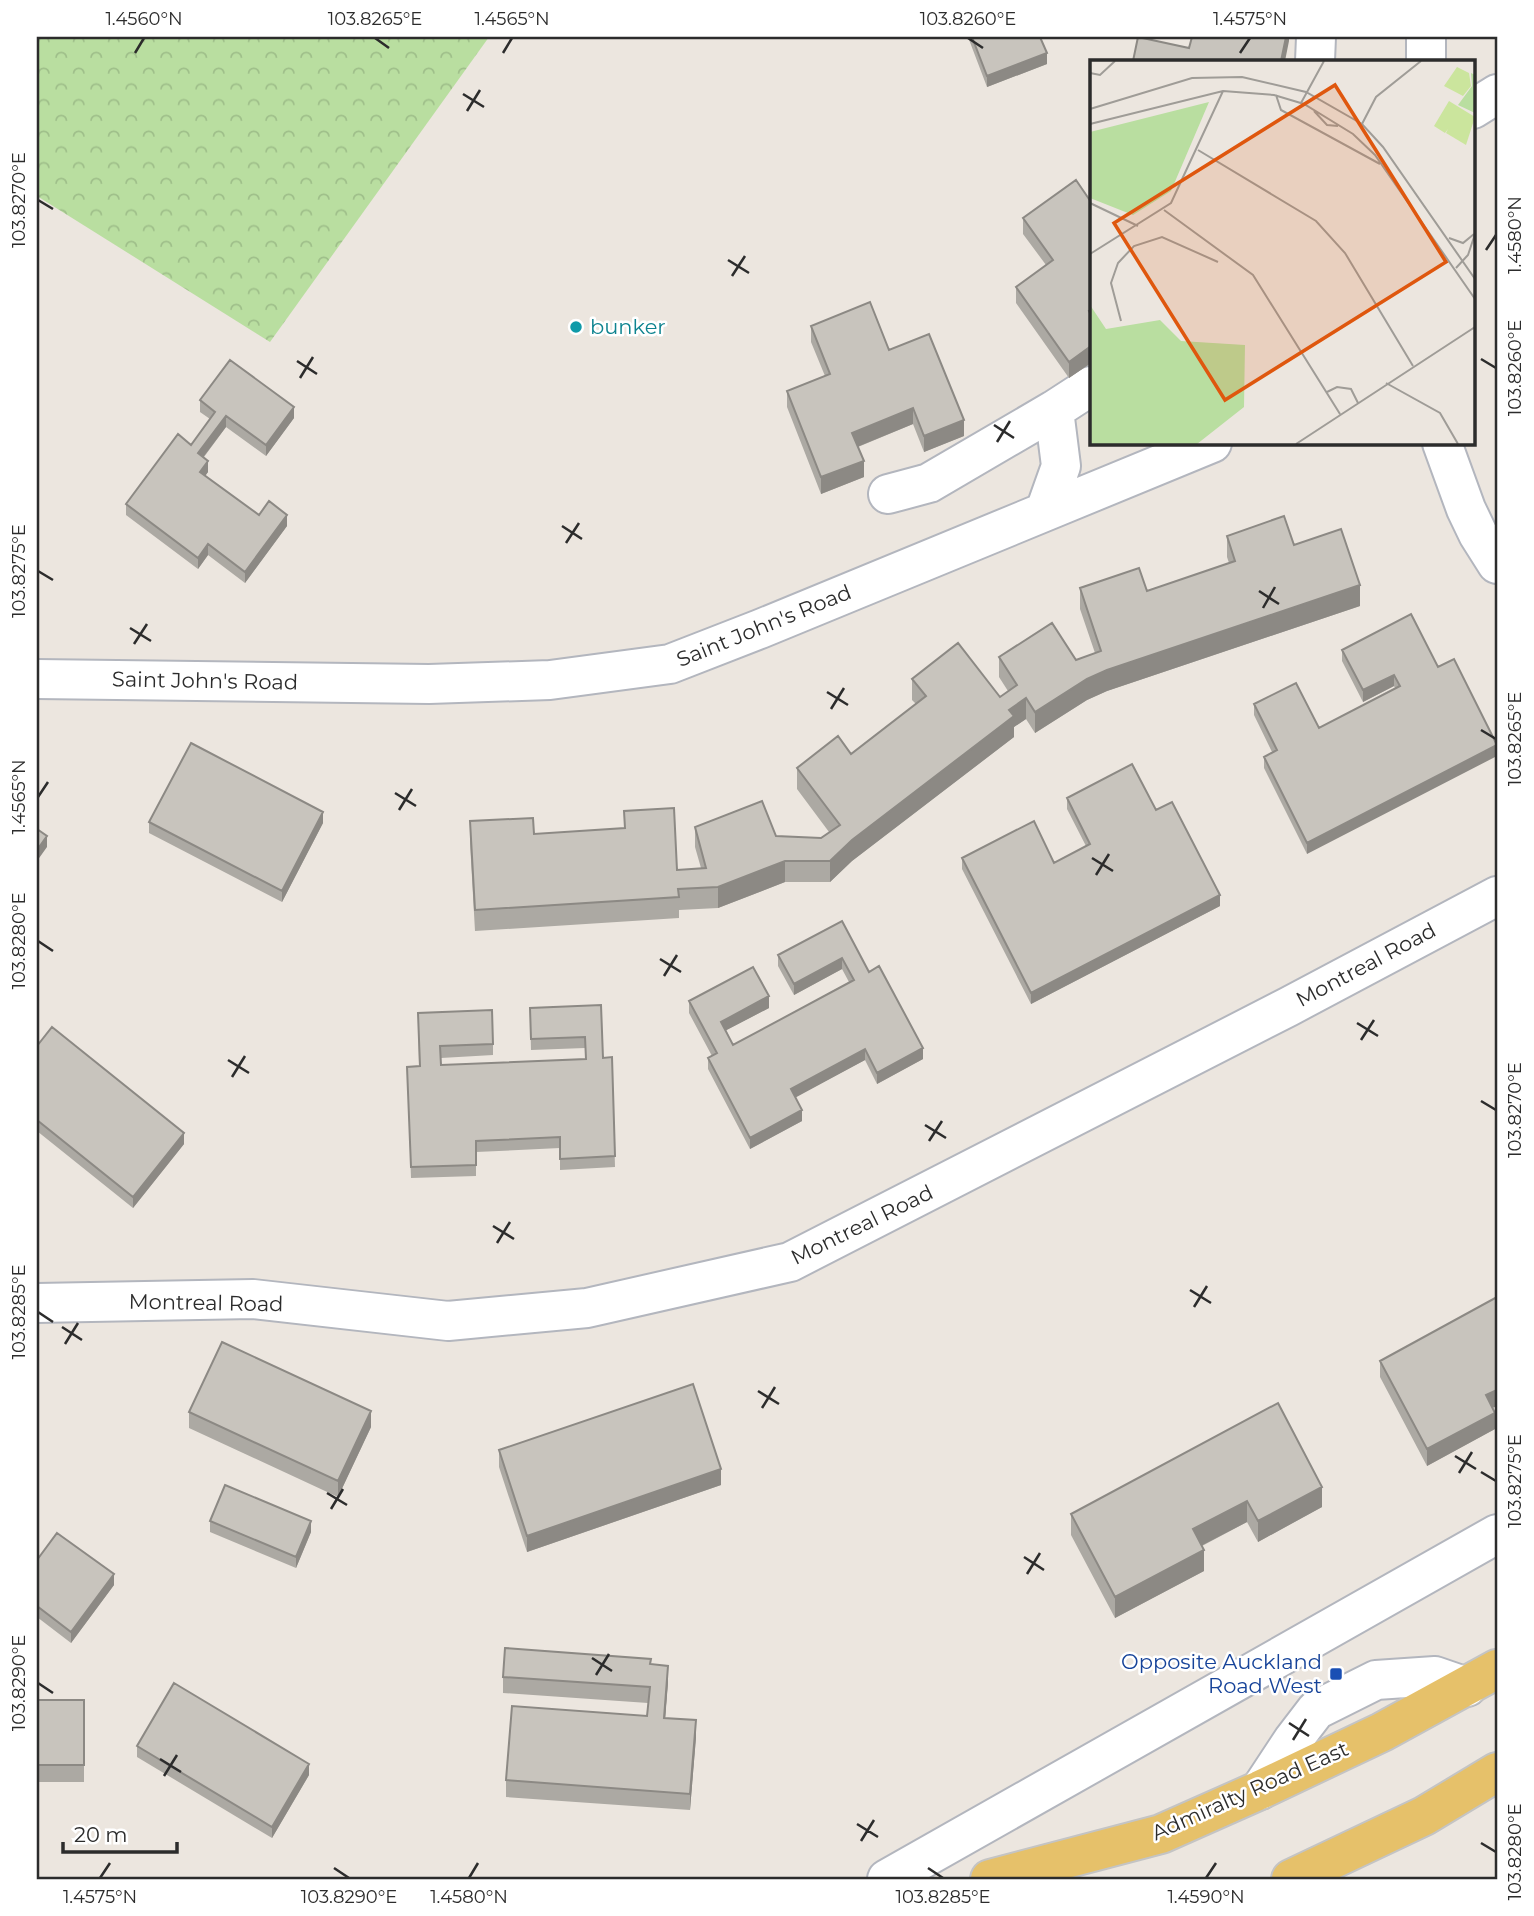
<svg xmlns="http://www.w3.org/2000/svg" width="1534" height="1916" viewBox="0 0 1534 1916" font-family="Montserrat,sans-serif">
	<style>
		.forest { fill: url(#forest-crowns) }
		.lines { fill: none; stroke-linecap: round; stroke-linejoin: round }
		.minor-casing { stroke: #b3b6be; stroke-width: 42 }
		.major-casing { stroke: #c4c4c4; stroke-width: 42 }
		.minor { stroke: #fff; stroke-width: 38 }
		.major { stroke: #e6c16a; stroke-width: 38 }
		.wall { fill: #aca9a3 }
		.shaded-wall { fill: #8c8984 }
		.building { fill: #c8c4bd; stroke: #8c8984; stroke-width: 2 }
		.ticks { fill: none; stroke: #2c2c2c; stroke-width: 2.5 }
		.culture-dot { fill: #0f9aa8; stroke: #fff; stroke-width: 2.5 }
		.transit-dot { fill: #1a4fb4; stroke: #fff; stroke-width: 2.5 }
		.labels { text-anchor: middle; stroke-width: 5; stroke-linejoin: round; paint-order: stroke }
		.culture-label { font-size: 21px; fill: #0d838f; stroke: #fff; text-anchor: start }
		.street-label { font-size: 21px; fill: #2c2c2c; stroke: #fff }
		.transit-label { font-size: 21px; fill: #164399; stroke: #fff; text-anchor: end }
		.inset-road { fill: none; stroke: #9f9c97; stroke-width: 2 }
		.view { fill: #df570e; fill-opacity: 0.15; stroke: #df570e; stroke-width: 3.5 }
		.inset-edge { fill: none; stroke: #2c2c2c; stroke-width: 3.5 }
		.neatline { fill: none; stroke: #2c2c2c; stroke-width: 2.5 }
		.ticks-label { font-size: 18px; text-anchor: middle; fill: #2c2c2c }
	</style>
	<defs>
		<pattern id="forest-crowns" width="20" height="18" patternUnits="userSpaceOnUse" patternTransform="scale(1.75)"><rect width="20" height="18" fill="#b9dea0"/><path d="M2 6a3 3 0 1 1 6 0M12 15a3 3 0 1 1 6 0" fill="none" stroke="#9fbf8a"/></pattern>
	</defs>
	<rect width="100%" height="100%" fill="#ece6df"/>
	<!-- forest -->
	<path class="forest" d="M 37,37 L 489,37 L 270,342 L 37,196 Z"/>
	<g class="lines">
		<!-- minor casing -->
		<g class="minor-casing">
			<path id="minor" d="M 1315,61 L 1316,37
				M 1426,61 L 1426,37
				M 1473,109 L 1497,94
				M 1442,443 L 1466,509 L 1478,534 L 1497,564
				M 888,494 L 929,483 L 1054,410 L 1091,386
				M 1045,511 L 1061,466 L 1054,410
				M 37,679 L 429,684 L 550,680 L 670,664 L 760,629 L 1212,443
				M 37,1303 L 253,1299 L 448,1321 L 587,1308 L 790,1262 L 1288,1007 L 1497,896
				M 1260,1790 L 1293,1740 L 1316,1710 L 1376,1680 L 1435,1676 L 1467,1687
				M 887,1879 L 1497,1534"/>
		</g>
		<!-- major casing -->
		<g class="major-casing">
			<path id="major" d="M 990,1879 L 1161,1834 L 1260,1790 L 1382,1732 L 1497,1669
				M 1291,1879 L 1424,1816 L 1497,1772"/>
		</g>
		<!-- minor -->
		<use href="#minor" class="minor"/>
		<!-- major -->
		<use href="#major" class="major"/>
	</g>
	<!-- wall -->
	<path class="wall" d="M 968,37 L 1040,37 L 1047,64 L 987,87 Z
		M 1091,202 L 1091,363 L 1069,378 L 1016,303 L 1016,287 L 1046,265 L 1023,234 L 1023,218 Z
		M 811,326 L 889,350 L 964,436 L 924,452 L 913,424 L 858,447 L 864,477 L 821,494 L 787,407 L 787,391 L 825,376 L 811,342 Z
		M 200,400 L 294,418 L 266,456 L 226,427 L 204,457 L 208,472 L 205,476 L 259,515 L 287,526 L 245,583 L 208,555 L 198,569 L 126,515 L 126,504 L 191,445 L 210,419 L 200,412 Z
		M 1227,536 L 1294,545 L 1360,606 L 1107,691 L 1087,700 L 1035,733 L 1026,719 L 1014,727 L 1014,737 L 852,861 L 830,882 L 785,882 L 718,908 L 679,910 L 679,918 L 475,931 L 470,842 L 470,821 L 534,834 L 624,829 L 624,811 L 677,870 L 701,868 L 695,847 L 695,827 L 776,836 L 821,838 L 829,832 L 797,789 L 797,768 L 851,754 L 916,704 L 912,700 L 912,679 L 1000,697 L 1008,691 L 999,677 L 999,657 L 1076,660 L 1095,653 L 1080,609 L 1080,588 L 1147,591 L 1229,563 L 1227,557 Z
		M 1342,650 L 1438,667 L 1307,854 L 1264,768 L 1264,757 L 1272,752 L 1254,715 L 1254,704 L 1319,728 L 1395,688 L 1394,686 L 1363,702 L 1342,661 Z
		M 1067,798 L 1156,810 L 1220,906 L 1031,1004 L 962,869 L 962,858 L 1054,863 L 1086,846 L 1067,809 Z
		M 149,822 L 323,823 L 282,902 L 149,833 Z
		M 842,921 L 869,972 L 923,1059 L 877,1084 L 865,1060 L 795,1097 L 802,1121 L 750,1149 L 708,1069 L 708,1058 L 712,1056 L 689,1013 L 689,1001 L 769,1008 L 726,1030 L 733,1045 L 849,982 L 842,969 L 794,995 L 778,966 L 778,955 Z
		M 601,1005 L 603,1058 L 612,1057 L 615,1167 L 560,1170 L 560,1148 L 476,1152 L 476,1176 L 411,1178 L 407,1067 L 419,1066 L 418,1013 L 493,1044 L 493,1055 L 441,1058 L 441,1065 L 585,1059 L 585,1048 L 531,1050 L 530,1008 Z
		M 37,1046 L 184,1144 L 133,1208 L 37,1131 Z
		M 1380,1361 L 1493,1408 L 1495,1429 L 1427,1466 L 1380,1377 Z
		M 1278,1403 L 1322,1507 L 1258,1542 L 1247,1522 L 1202,1546 L 1204,1571 L 1115,1618 L 1071,1535 L 1071,1514 Z
		M 189,1412 L 371,1427 L 338,1497 L 189,1428 Z
		M 499,1450 L 721,1485 L 527,1552 L 499,1467 Z
		M 210,1521 L 311,1532 L 296,1568 L 210,1532 Z
		M 37,1560 L 114,1585 L 71,1643 L 37,1617 Z
		M 651,1665 L 668,1682 L 665,1718 L 696,1737 L 690,1810 L 506,1797 L 506,1780 L 647,1716 L 648,1703 L 503,1693 L 503,1677 Z
		M 37,1700 L 84,1700 L 84,1782 L 37,1782 Z
		M 137,1746 L 309,1775 L 272,1838 L 137,1757 Z"/>
	<!-- shaded-wall -->
	<path class="shaded-wall" d="M 1286,37 L 1289,37 L 1289,41 L 1285,61 L 1281,61 Z
		M 1047,53 L 1047,64 L 987,87 L 987,76 Z
		M 1091,346 L 1091,363 L 1069,378 L 1069,362 Z
		M 294,407 L 294,418 L 266,456 L 266,445 Z
		M 913,408 L 913,424 L 852,449 L 852,433 Z
		M 226,416 L 226,427 L 198,464 L 198,453 Z
		M 964,420 L 964,436 L 924,452 L 924,436 Z
		M 208,461 L 208,472 L 200,483 L 200,472 Z
		M 864,461 L 864,477 L 821,494 L 821,477 Z
		M 287,515 L 287,526 L 245,583 L 245,572 Z
		M 208,544 L 208,555 L 198,569 L 198,558 Z
		M 1360,585 L 1360,606 L 1107,691 L 1087,700 L 1035,733 L 1035,712 L 1087,679 L 1107,670 Z
		M 1394,675 L 1394,686 L 1363,702 L 1363,690 Z
		M 1026,698 L 1026,719 L 1014,727 L 1014,737 L 852,861 L 830,882 L 830,861 L 852,840 L 1009,710 Z
		M 1497,745 L 1497,756 L 1307,854 L 1307,843 Z
		M 323,812 L 323,823 L 282,902 L 282,891 Z
		M 47,836 L 47,847 L 37,861 L 37,850 Z
		M 785,861 L 785,882 L 718,908 L 718,887 Z
		M 1220,895 L 1220,906 L 1031,1004 L 1031,993 Z
		M 842,958 L 842,969 L 794,995 L 794,984 Z
		M 769,996 L 769,1008 L 721,1033 L 721,1022 Z
		M 923,1048 L 923,1059 L 877,1084 L 877,1073 Z
		M 865,1049 L 865,1060 L 791,1100 L 791,1089 Z
		M 802,1110 L 802,1121 L 750,1149 L 750,1138 Z
		M 184,1133 L 184,1144 L 133,1208 L 133,1197 Z
		M 1497,1390 L 1497,1406 L 1486,1411 L 1486,1395 Z
		M 371,1411 L 371,1427 L 338,1497 L 338,1481 Z
		M 1495,1413 L 1495,1429 L 1427,1466 L 1427,1449 Z
		M 721,1469 L 721,1485 L 527,1552 L 527,1536 Z
		M 1322,1487 L 1322,1507 L 1258,1542 L 1258,1521 Z
		M 1247,1501 L 1247,1522 L 1193,1550 L 1193,1529 Z
		M 311,1521 L 311,1532 L 296,1568 L 296,1557 Z
		M 1204,1550 L 1204,1571 L 1115,1618 L 1115,1597 Z
		M 114,1574 L 114,1585 L 71,1643 L 71,1632 Z
		M 668,1666 L 668,1682 L 664,1734 L 664,1718 Z
		M 696,1720 L 696,1737 L 690,1810 L 690,1794 Z
		M 309,1764 L 309,1775 L 272,1838 L 272,1827 Z"/>
	<!-- building -->
	<path class="building" d="M 972,37 L 1040,37 L 1047,53 L 987,76 Z
		M 1138,37 L 1189,48 L 1192,37 L 1286,37 L 1281,61 L 1133,61 Z
		M 1076,180 L 1091,202 L 1091,310 L 1089,311 L 1091,315 L 1091,346 L 1069,362 L 1016,287 L 1053,260 L 1023,218 Z
		M 870,302 L 889,350 L 929,334 L 964,420 L 924,436 L 913,408 L 852,433 L 864,461 L 821,477 L 787,391 L 830,374 L 811,326 Z
		M 230,360 L 294,407 L 266,445 L 226,416 L 198,453 L 208,461 L 200,472 L 259,515 L 269,501 L 287,515 L 245,572 L 208,544 L 198,558 L 126,504 L 178,434 L 191,445 L 215,412 L 200,400 Z
		M 1284,516 L 1294,545 L 1341,529 L 1360,585 L 1107,670 L 1087,679 L 1035,712 L 1026,698 L 1009,710 L 1014,716 L 852,840 L 830,861 L 785,861 L 718,887 L 678,889 L 679,897 L 475,910 L 470,821 L 533,818 L 534,834 L 625,828 L 624,811 L 674,808 L 677,870 L 706,868 L 695,827 L 762,801 L 776,836 L 821,838 L 840,825 L 797,768 L 838,736 L 851,754 L 926,696 L 912,679 L 958,643 L 1000,697 L 1017,685 L 999,657 L 1052,623 L 1076,660 L 1101,651 L 1080,588 L 1139,568 L 1147,591 L 1235,561 L 1227,536 Z
		M 1411,614 L 1438,667 L 1454,659 L 1497,745 L 1307,843 L 1264,757 L 1277,750 L 1254,704 L 1296,683 L 1319,728 L 1400,686 L 1394,675 L 1363,690 L 1342,650 Z
		M 191,743 L 323,812 L 282,891 L 149,822 Z
		M 1132,764 L 1156,810 L 1172,802 L 1220,895 L 1031,993 L 962,858 L 1034,821 L 1054,863 L 1090,844 L 1067,798 Z
		M 37,829 L 47,836 L 37,850 Z
		M 842,921 L 869,972 L 879,966 L 923,1048 L 877,1073 L 865,1049 L 791,1089 L 802,1110 L 750,1138 L 708,1058 L 717,1053 L 689,1001 L 753,967 L 769,996 L 721,1022 L 733,1045 L 854,980 L 842,958 L 794,984 L 778,955 Z
		M 601,1005 L 603,1058 L 612,1057 L 615,1156 L 560,1159 L 560,1137 L 476,1141 L 476,1165 L 411,1167 L 407,1067 L 420,1066 L 418,1013 L 492,1010 L 493,1044 L 440,1046 L 441,1065 L 586,1059 L 585,1037 L 531,1039 L 530,1008 Z
		M 52,1027 L 184,1133 L 133,1197 L 37,1120 L 37,1046 Z
		M 1497,1297 L 1497,1390 L 1486,1395 L 1495,1413 L 1427,1449 L 1380,1361 Z
		M 222,1342 L 371,1411 L 338,1481 L 189,1412 Z
		M 693,1384 L 721,1469 L 527,1536 L 499,1450 Z
		M 1278,1403 L 1322,1487 L 1258,1521 L 1247,1501 L 1193,1529 L 1204,1550 L 1115,1597 L 1071,1514 Z
		M 225,1485 L 311,1521 L 296,1557 L 210,1521 Z
		M 57,1533 L 114,1574 L 71,1632 L 37,1606 L 37,1560 Z
		M 505,1648 L 651,1659 L 650,1664 L 668,1666 L 664,1718 L 696,1720 L 690,1794 L 506,1780 L 512,1706 L 647,1716 L 650,1687 L 503,1677 Z
		M 174,1683 L 309,1764 L 272,1827 L 137,1746 Z
		M 37,1700 L 84,1700 L 84,1765 L 37,1765 Z"/>
	<!-- ticks -->
	<path class="ticks" d="M 375,38 L 389,48M 968,38 L 983,48M 135,53 L 144,38M 503,53 L 512,38M 1240,53 L 1250,38M 463,94 L 484,107M 467,111 L 480,90M 38,200 L 53,209M 1486,250 L 1496,235M 728,260 L 749,273M 732,276 L 745,256M 1481,359 L 1496,368M 297,361 L 317,374M 300,378 L 313,357M 994,425 L 1014,438M 997,442 L 1010,421M 562,526 L 582,539M 566,543 L 579,523M 38,571 L 53,580M 1259,591 L 1279,604M 1263,608 L 1275,587M 130,628 L 151,641M 134,644 L 147,624M 827,692 L 848,705M 831,709 L 844,688M 1481,730 L 1496,739M 395,793 L 416,806M 38,797 L 48,782M 399,810 L 412,789M 1092,858 L 1113,871M 1096,875 L 1109,854M 38,941 L 53,951M 660,959 L 681,972M 664,976 L 677,955M 1357,1023 L 1378,1036M 1361,1040 L 1374,1020M 228,1060 L 249,1073M 232,1077 L 245,1056M 1481,1101 L 1496,1110M 925,1125 L 946,1138M 929,1141 L 942,1121M 493,1226 L 514,1239M 497,1243 L 510,1222M 1190,1290 L 1211,1303M 1194,1307 L 1207,1286M 38,1312 L 53,1322M 62,1327 L 82,1340M 65,1344 L 78,1323M 758,1391 L 779,1404M 762,1408 L 775,1387M 1455,1456 L 1476,1469M 1481,1472 L 1496,1481M 1459,1473 L 1472,1452M 327,1493 L 347,1505M 331,1509 L 343,1489M 1024,1557 L 1044,1570M 1027,1574 L 1040,1553M 592,1658 L 612,1671M 596,1675 L 609,1654M 38,1683 L 53,1693M 1289,1723 L 1309,1736M 1293,1740 L 1306,1719M 160,1759 L 181,1772M 164,1776 L 177,1755M 857,1824 L 878,1837M 861,1841 L 874,1820M 1481,1843 L 1496,1852M 334,1868 L 349,1878M 928,1868 L 943,1878M 100,1878 L 110,1863M 469,1878 L 478,1863M 1206,1878 L 1216,1863"/>
	<!-- markers -->
	<circle class="culture-dot" cx="576" cy="327" r="7"/>
	<rect class="transit-dot" x="1329" y="1667" width="14" height="14" rx="3.5"/>
	<g class="labels">
		<!-- culture labels -->
		<g class="culture-label">
			<text x="590" y="334">bunker</text>
		</g>
		<!-- street labels -->
		<g class="street-label">
			<text transform="translate(764 626) rotate(-22)" y="7">Saint John's Road</text>
			<text transform="translate(205 681) rotate(1)" y="7">Saint John's Road</text>
			<text transform="translate(1366 965) rotate(-28)" y="7">Montreal Road</text>
			<text transform="translate(862 1225) rotate(-26)" y="7">Montreal Road</text>
			<text transform="translate(206 1303) rotate(1)" y="7">Montreal Road</text>
			<text transform="translate(1250 1791) rotate(-24)" y="7">Admiralty Road East</text>
		</g>
		<!-- transit labels -->
		<g class="transit-label">
			<text x="1322" y="1669">Opposite Auckland<tspan x="1322" dy="24">Road West</tspan></text>
		</g>
	</g>
	<!-- overview -->
	<g transform="translate(1090 60)">
		<rect width="385" height="385" fill="#ece6df"/>
		<path d="M 381,13 L 385,15 L 385,53 L 368,45 L 382,26 Z" fill="#b9dea0"/>
		<path d="M 119,42 L 81,131 L 43,155 L 0,138 L 0,72 ZM 0,245 L 16,269 L 70,260 L 91,281 L 155,285 L 154,347 L 107,384 L 0,384 Z" fill="#b9dea0"/>
		<path d="M 367,7 L 379,13 L 381,26 L 373,36 L 354,26 ZM 359,41 L 385,57 L 376,85 L 356,73 L 358,69 L 355,73 L 344,66 Z" fill="#cbe59d"/>
		<path class="inset-road" d="M 0,13 L 10,15 L 25,1M 186,35 L 191,50 L 290,104M 211,43 L 234,1M 0,49 L 102,18 L 152,17 L 216,32 L 272,64 L 293,87 L 385,219M 224,51 L 237,65 L 248,66M 0,64 L 133,31 L 184,35 L 214,44 L 263,74 L 285,95 L 385,239M 272,64 L 286,37 L 331,1M 108,90 L 226,161 L 255,193 L 323,306M 0,143 L 48,166M 74,150 L 163,215 L 250,354M 359,178 L 373,183 L 384,174M 0,194 L 81,143 L 133,31M 366,208 L 378,195 L 385,174M 31,261 L 21,223 L 28,203 L 44,186 L 72,177 L 128,202M 296,323 L 350,353 L 368,384M 237,332 L 247,327 L 261,329 L 268,343M 206,384 L 385,267"/>
		<path class="view" d="M 245,25 L 356,202 L 135,340 L 24,163 Z"/>
		<rect width="385" height="385" class="inset-edge"/>
	</g>
	<!-- border -->
	<rect width="1534" height="1916" fill="none" stroke="#ffffff" stroke-width="77"/>
	<!-- scale -->
	<path d="M63 1842v10h114v-10" fill="none" stroke="#2c2c2c" stroke-width="3.5"/>
	<text x="74" y="1842" font-size="21" fill="#2c2c2c" stroke="#ffffff" stroke-width="5" paint-order="stroke">20 m</text>
	<rect x="38" y="38" width="1458" height="1840" class="neatline"/>
	<g class="ticks-label">
		<text x="144" y="25">1.4560°N</text>
		<text x="375" y="25">103.8265°E</text>
		<text x="512" y="25">1.4565°N</text>
		<text x="968" y="25">103.8260°E</text>
		<text x="1250" y="25">1.4575°N</text>
		<text transform="translate(19 200) rotate(-90)" y="6">103.8270°E</text>
		<text transform="translate(1515 235) rotate(-90)" y="6">1.4580°N</text>
		<text transform="translate(1515 368) rotate(-90)" y="6">103.8260°E</text>
		<text transform="translate(19 571) rotate(-90)" y="6">103.8275°E</text>
		<text transform="translate(1515 739) rotate(-90)" y="6">103.8265°E</text>
		<text transform="translate(19 797) rotate(-90)" y="6">1.4565°N</text>
		<text transform="translate(19 941) rotate(-90)" y="6">103.8280°E</text>
		<text transform="translate(1515 1110) rotate(-90)" y="6">103.8270°E</text>
		<text transform="translate(19 1312) rotate(-90)" y="6">103.8285°E</text>
		<text transform="translate(1515 1481) rotate(-90)" y="6">103.8275°E</text>
		<text transform="translate(19 1683) rotate(-90)" y="6">103.8290°E</text>
		<text transform="translate(1515 1852) rotate(-90)" y="6">103.8280°E</text>
		<text x="100" y="1903">1.4575°N</text>
		<text x="349" y="1903">103.8290°E</text>
		<text x="469" y="1903">1.4580°N</text>
		<text x="943" y="1903">103.8285°E</text>
		<text x="1206" y="1903">1.4590°N</text>
	</g>
</svg>
